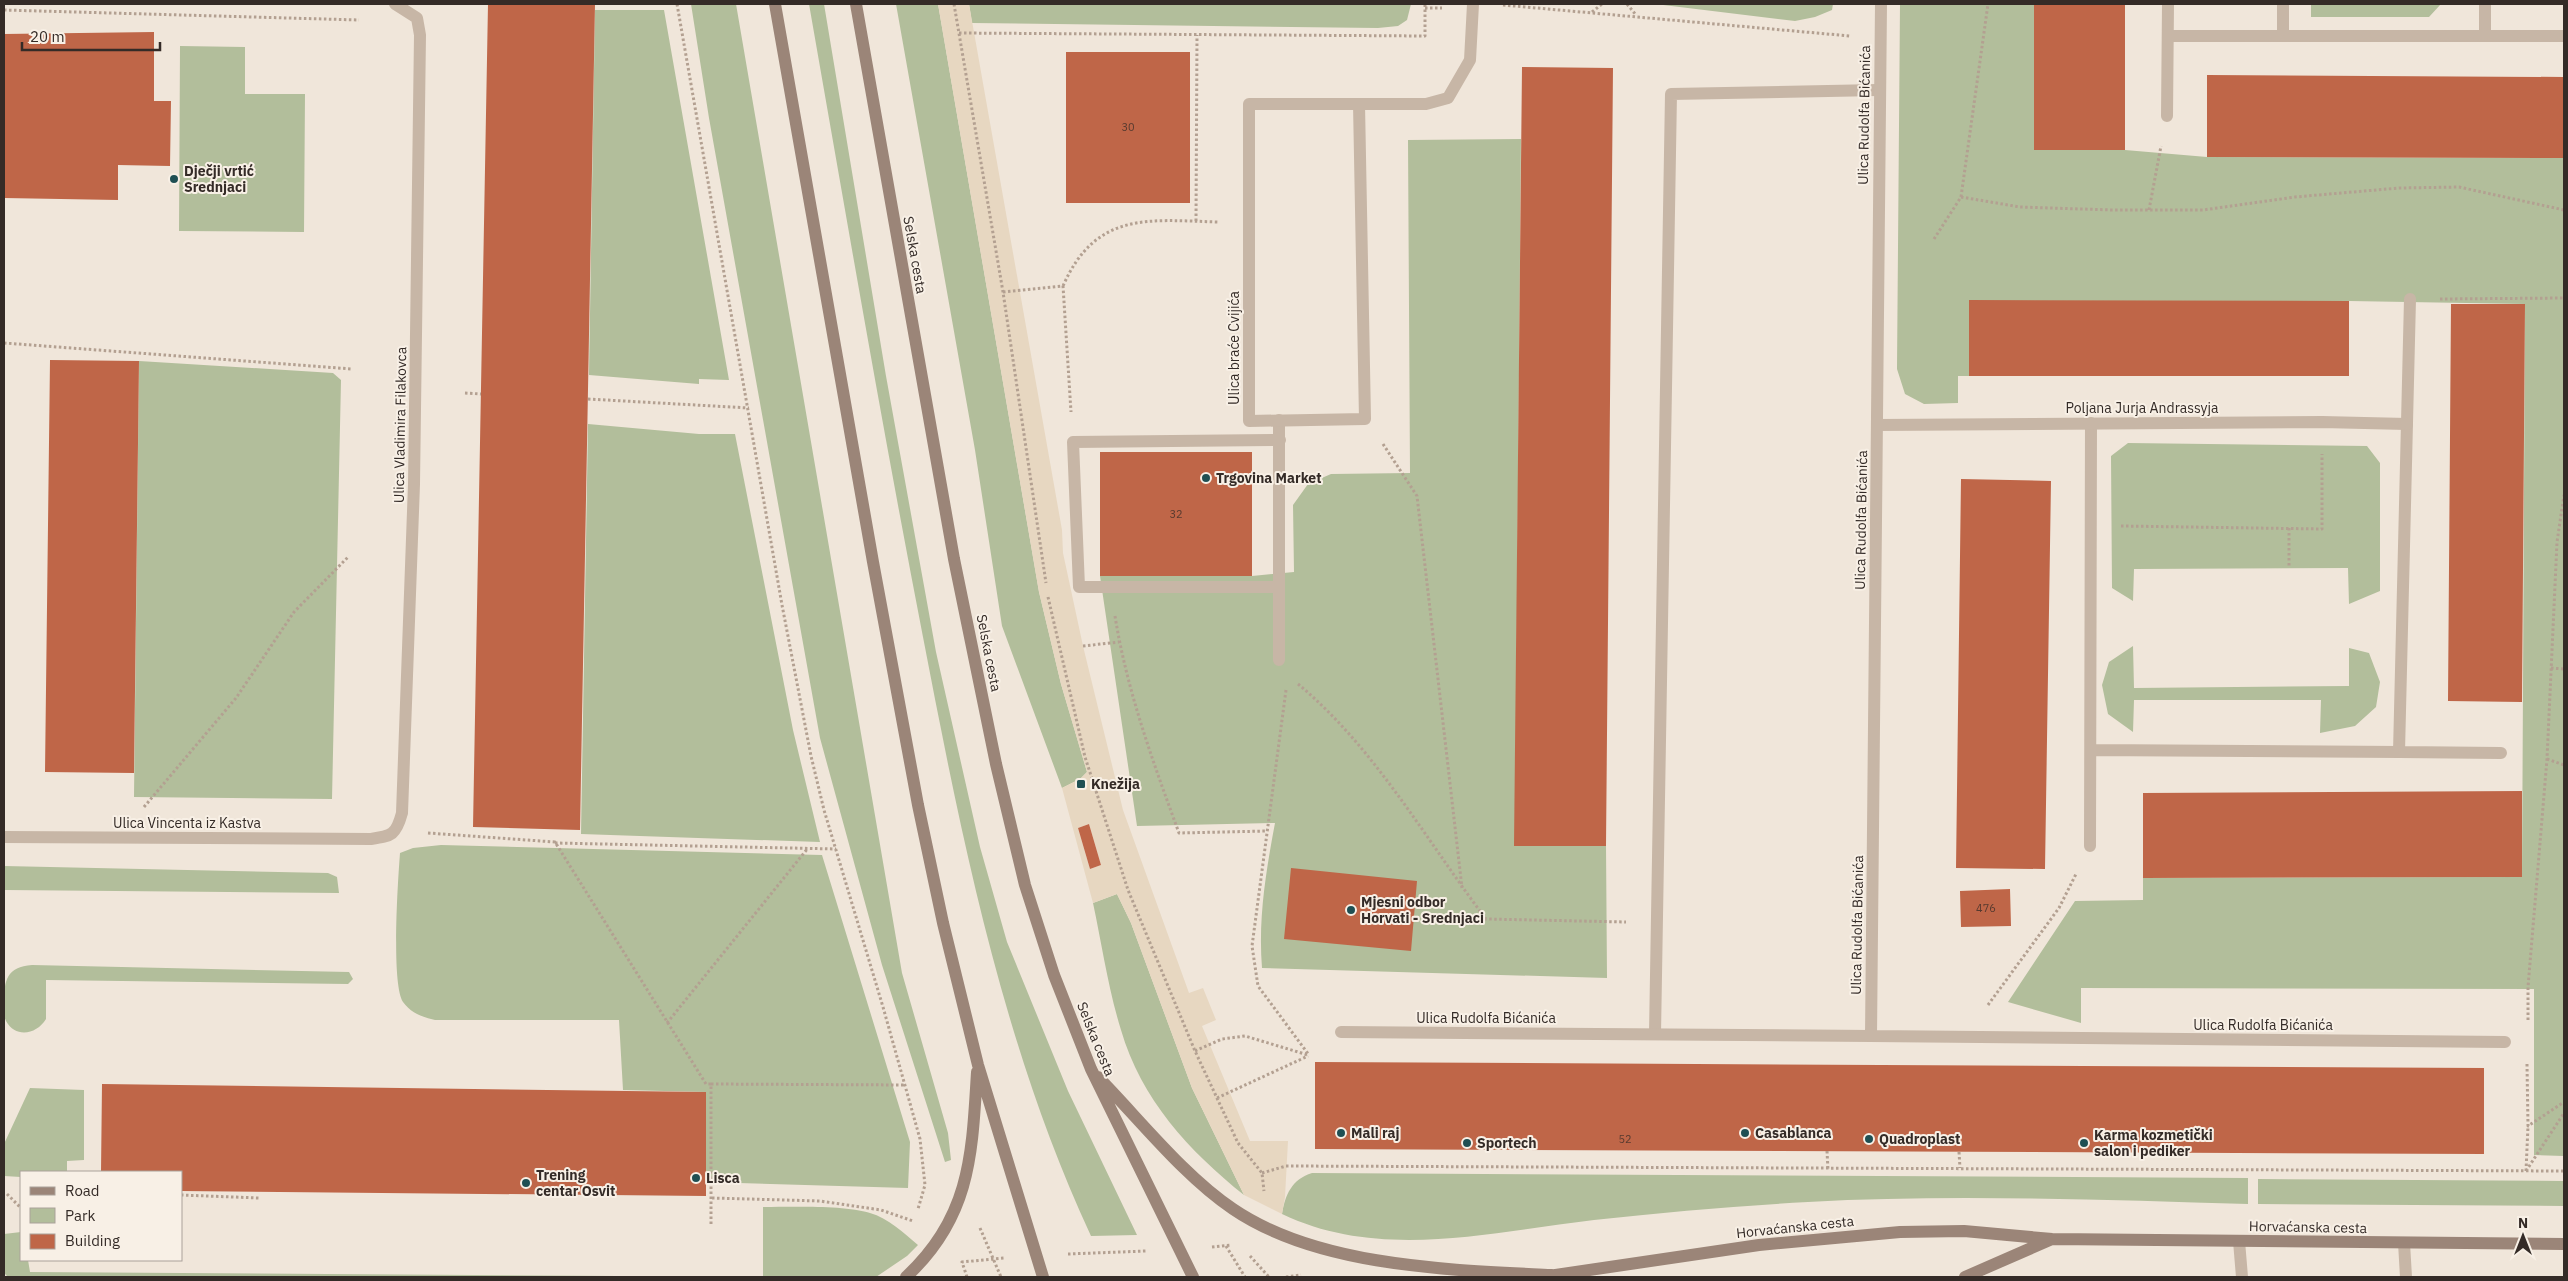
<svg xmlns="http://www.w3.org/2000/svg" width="2568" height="1281" viewBox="0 0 2568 1281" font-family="'IBM Plex Sans',sans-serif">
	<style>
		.green { fill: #b2be9b }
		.plaza { fill: #e7d7c1; fill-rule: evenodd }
		.building { fill: #bf6648 }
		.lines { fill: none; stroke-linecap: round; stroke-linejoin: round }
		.path { stroke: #b3a091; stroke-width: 3; stroke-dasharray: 2.5 2.5; stroke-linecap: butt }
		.lane { stroke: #c7b6a6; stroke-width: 12 }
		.street { stroke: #c7b6a6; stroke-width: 12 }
		.secondary { stroke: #9b8578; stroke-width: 12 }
		.poi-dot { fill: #1f4f53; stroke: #f8f0e6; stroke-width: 2 }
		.labels { text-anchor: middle; stroke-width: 4; stroke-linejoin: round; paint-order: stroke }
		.number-label { font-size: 11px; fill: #573a2f }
		.street-label { font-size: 14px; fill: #342b27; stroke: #f8f0e6 }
		.poi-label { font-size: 14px; font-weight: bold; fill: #342b27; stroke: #f8f0e6; text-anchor: start }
	</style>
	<rect width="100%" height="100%" fill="#f0e6da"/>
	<!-- green -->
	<path class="green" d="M 691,4 L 736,4 L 902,973 L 948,1133 L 951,1160 L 945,1162 L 882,965 L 820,738 L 709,118 Z
		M 809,4 L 824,4 L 886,376 L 936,652 L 980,847 L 1007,942 L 1068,1091 L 1137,1235 L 1091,1236 C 1003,1047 962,840 923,637 C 882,426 846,215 809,4 Z
		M 896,4 L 938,4 L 1039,592 L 1061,684 L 1087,772 L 1080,779 L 1062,788 L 1002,626 L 975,450 Z
		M 969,4 L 1411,4 L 1407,20 L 1398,26 L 1378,28 L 972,23 Z
		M 1655,4 L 1833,4 L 1832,10 L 1815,17 L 1795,21 Z
		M 1900,4 L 2034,4 L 2034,150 L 2125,150 L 2207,157 L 2564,158 L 2564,1156 L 2534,1155 L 2534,989 L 2081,988 L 2081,1023 L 2008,1002 L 2075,901 L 2143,900 L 2143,878 L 2522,877 L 2525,304 L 2349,301 L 1969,301 L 1969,376 L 1958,376 L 1958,403 L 1924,404 L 1905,394 L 1897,369 Z
		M 2311,4 L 2441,4 L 2429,17 L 2311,17 Z
		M 595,10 L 664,10 L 729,380 L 699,379 L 699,384 L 589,375 Z
		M 180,46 L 245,47 L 245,94 L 305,94 L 304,232 L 179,231 Z
		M 1521,139 L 1515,846 L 1606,846 L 1607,978 L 1262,968 C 1258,919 1266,871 1275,823 L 1137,826 L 1100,576 L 1252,576 L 1294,572 L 1293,505 L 1308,484 L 1331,474 L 1410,473 L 1408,140 Z
		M 139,361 L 333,373 L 341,380 L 332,799 L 134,797 Z
		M 588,424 L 699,434 L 735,434 L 793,730 L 820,842 L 581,834 Z
		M 2128,443 L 2367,446 L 2380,463 L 2380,591 L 2349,604 L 2348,568 L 2134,569 L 2133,601 L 2112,588 L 2111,456 Z
		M 2133,646 L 2134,688 L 2349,686 L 2349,648 L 2369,653 L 2380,682 L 2376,707 L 2355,726 L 2320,733 L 2321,700 L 2134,700 L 2133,732 L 2108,714 L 2102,685 L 2109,662 Z
		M 441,845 L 822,855 L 910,1142 L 908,1188 L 705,1182 L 706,1092 L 623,1090 L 619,1020 L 435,1020 C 422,1017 411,1013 403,1002 C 391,983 398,880 400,853 L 413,848 Z
		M 4,866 L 328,873 L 337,877 L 339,893 L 4,890 Z
		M 1117,894 L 1131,923 L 1192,1088 L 1244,1195 C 1189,1151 1141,1099 1121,1030 C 1108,988 1102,945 1093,903 Z
		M 32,965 L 349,972 L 353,979 L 348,984 L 46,980 L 46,1019 C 37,1034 16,1039 6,1021 C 3,1015 4,1009 4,1002 C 4,980 7,967 32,965 Z
		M 30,1088 L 84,1090 L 84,1160 L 67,1161 L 67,1172 L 21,1172 L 21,1177 L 4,1176 L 4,1144 Z
		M 1312,1173 L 2248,1178 L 2248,1204 C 2102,1200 1954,1194 1808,1202 C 1736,1206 1665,1212 1594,1220 C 1491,1232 1380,1261 1282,1214 C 1285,1195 1292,1179 1312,1173 Z
		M 2258,1179 L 2564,1181 L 2564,1206 L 2258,1204 Z
		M 763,1207 C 792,1207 844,1205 870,1213 C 888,1218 904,1233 918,1245 L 907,1256 L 876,1277 L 8,1277 L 4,1273 L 4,1234 L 21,1232 L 21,1260 L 28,1260 L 30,1272 L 763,1277 Z"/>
	<!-- plaza -->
	<path class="plaza" d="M 938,4 L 969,4 L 1062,530 L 1063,553 L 1083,646 L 1123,810 L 1189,993 L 1203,988 L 1216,1020 L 1202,1026 L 1250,1141 L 1288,1141 L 1285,1197 L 1282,1214 L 1244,1195 L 1192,1088 L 1131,923 L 1117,894 L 1093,903 L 1062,788 L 1080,779 L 1087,772 L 1061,684 L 1039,592 ZM 1089,824 L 1101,865 L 1090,869 L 1078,828 Z"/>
	<!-- building -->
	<path class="building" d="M 488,4 L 595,4 L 580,830 L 473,827 Z
		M 2034,4 L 2125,4 L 2125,150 L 2034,150 Z
		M 154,32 L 154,101 L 171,101 L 170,166 L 118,165 L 118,200 L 4,198 L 4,34 Z
		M 1066,52 L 1190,52 L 1190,203 L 1066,203 Z
		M 1522,67 L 1613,68 L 1606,846 L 1514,846 Z
		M 2207,75 L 2564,77 L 2564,158 L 2207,157 Z
		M 1969,300 L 2349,301 L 2349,376 L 1969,376 Z
		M 2451,304 L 2525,304 L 2522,702 L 2448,701 Z
		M 50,360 L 139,361 L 134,773 L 45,772 Z
		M 1100,452 L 1252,452 L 1252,576 L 1100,576 Z
		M 1961,479 L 2051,481 L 2045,869 L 1956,868 Z
		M 2522,791 L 2522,877 L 2143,878 L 2143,793 Z
		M 1089,824 L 1101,865 L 1090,869 L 1078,828 Z
		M 1291,868 L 1417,881 L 1411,951 L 1284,939 Z
		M 2010,889 L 2011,926 L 1961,927 L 1960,891 Z
		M 1315,1062 L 2484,1068 L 2484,1154 L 1315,1149 Z
		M 102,1084 L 706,1092 L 706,1196 L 181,1191 L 181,1172 L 101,1172 Z"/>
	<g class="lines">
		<!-- path -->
		<path class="path" d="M 677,4 L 782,605 L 811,756 L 824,810 L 883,1007 L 920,1139 L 925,1185 L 918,1209
			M 954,4 L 1003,292 L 1046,583
			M 1627,4 L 1636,15
			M 1503,5 L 1850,36
			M 1425,8 L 1442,8
			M 4,10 L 359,20
			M 1592,12 L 1602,4
			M 959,33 L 1425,36 L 1425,4
			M 1961,197 L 2020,207 L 2112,210 L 2203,210 L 2295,197 L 2399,188 L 2459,187 L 2564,210
			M 2149,210 L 2161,146
			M 1196,221 L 1197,35
			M 1934,239 L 1961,197 L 1988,4
			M 1063,286 C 1096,211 1148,220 1218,222
			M 1003,292 L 1063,286 L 1071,412
			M 2440,299 L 2564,298
			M 4,343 L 352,369
			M 465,393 L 481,394
			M 588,399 L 749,408
			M 1383,444 L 1417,496 L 1462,888
			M 2121,526 L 2322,529 L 2322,454
			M 2289,528 L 2289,568
			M 1048,597 L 1085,757 L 1128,890 L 1195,1051 L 1238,1143 L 1262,1173 L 1264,1191
			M 1115,616 C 1127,691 1153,762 1179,833 L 1267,831
			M 1083,646 L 1119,642
			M 2551,668 L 2564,669
			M 1298,684 C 1375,748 1426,840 1486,919 L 1626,922
			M 1286,690 L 1252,946 L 1258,986 L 1309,1055
			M 2547,759 L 2564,765
			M 144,807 L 236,698 L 294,612 L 349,556
			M 428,833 L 555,842 L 706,1084 L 711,1084 L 711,1226
			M 555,843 L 836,849
			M 1988,1005 L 2059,908 L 2076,874
			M 2528,1020 L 2528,987 L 2547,759 L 2557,542 L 2564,495
			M 667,1023 L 808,848
			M 1195,1051 L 1222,1039 L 1245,1036 L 1308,1055
			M 2527,1064 L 2528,1126 L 2564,1102
			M 711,1084 L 906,1085
			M 1217,1098 L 1308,1056
			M 1827,1151 L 1828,1170
			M 1959,1152 L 1960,1168
			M 2526,1171 L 2564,1113
			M 2526,1171 L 2528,1126
			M 1262,1173 L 1286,1166 L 2564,1171
			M 7,1194 L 21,1208
			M 181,1195 L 259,1198
			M 712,1198 L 820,1201 L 881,1210 L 913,1221
			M 980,1228 L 1001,1277
			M 1226,1246 L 1245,1277
			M 1212,1247 L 1231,1245
			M 1068,1254 L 1146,1251
			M 1250,1256 L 1269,1277
			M 967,1277 L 962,1262 L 1004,1258
			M 1286,1277 L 1301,1275"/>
		<!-- lane -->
		<path class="lane" d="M 2485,4 L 2485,35
			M 2283,35 L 2283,4
			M 2168,36 L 2564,36
			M 2167,116 L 2168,4
			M 1278,587 L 1079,587 L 1073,442 L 1280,440
			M 1279,660 L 1279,420
			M 2091,750 L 2399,752 L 2410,299
			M 2399,752 L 2501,753
			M 2090,846 L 2091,423
			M 1655,1034 L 1671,94 L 1878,90"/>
		<!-- street -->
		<path class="street" d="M 1359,104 L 1365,419 L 1249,421 L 1249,104 L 1426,104 L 1448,98 L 1470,60 L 1473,4
			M 1877,425 L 2322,422 L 2407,424
			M 4,837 L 371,839 C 392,836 396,835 402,813 L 414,484 L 420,35 L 417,18 L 395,4
			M 1341,1032 L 1871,1036 L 1881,4
			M 1871,1036 L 2505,1042
			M 2239,1241 L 2242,1277
			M 2404,1243 L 2406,1277"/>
		<!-- secondary -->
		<path class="secondary" d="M 775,4 L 873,562 L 918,805 L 943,923 L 978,1065 L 1043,1277
			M 856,4 L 954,559 L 996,764 L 1025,885 L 1054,975 L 1091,1069 L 1193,1277
			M 1098,1077 C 1140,1120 1184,1176 1233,1209 C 1318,1267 1451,1270 1551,1275
			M 906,1277 C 971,1217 972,1154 977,1072
			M 1542,1277 L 1759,1245 L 1900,1232 L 1964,1231 L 2052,1239 L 2564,1244
			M 1965,1277 L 2052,1239"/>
	</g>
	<!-- markers -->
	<g class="poi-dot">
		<circle cx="174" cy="179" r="5"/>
		<circle cx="1206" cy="478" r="5"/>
		<rect x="1076" y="779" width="10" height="10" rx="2.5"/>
		<circle cx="1351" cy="910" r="5"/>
		<circle cx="1341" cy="1133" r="5"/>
		<circle cx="1745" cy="1133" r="5"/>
		<circle cx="1869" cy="1139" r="5"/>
		<circle cx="1467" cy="1143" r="5"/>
		<circle cx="2084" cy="1143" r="5"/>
		<circle cx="696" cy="1178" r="5"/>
		<circle cx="526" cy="1183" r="5"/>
	</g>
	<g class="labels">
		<!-- number labels -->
		<g class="number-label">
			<text x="1128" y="131">30</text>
			<text x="1176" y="518">32</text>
			<text x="1986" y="912">476</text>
			<text x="1625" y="1143">52</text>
		</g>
		<!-- street labels -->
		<g class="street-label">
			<text transform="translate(1864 115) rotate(-89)" y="5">Ulica Rudolfa Bićanića</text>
			<text transform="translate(915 255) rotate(80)" y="5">Selska cesta</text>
			<text transform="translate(1234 348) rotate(-90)" y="5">Ulica braće Cvijića</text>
			<text x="2142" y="413">Poljana Jurja Andrassyja</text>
			<text transform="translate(400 425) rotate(-89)" y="5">Ulica Vladimira Filakovca</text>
			<text transform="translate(1861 520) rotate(-89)" y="5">Ulica Rudolfa Bićanića</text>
			<text transform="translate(989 653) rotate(79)" y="5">Selska cesta</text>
			<text x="187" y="828">Ulica Vincenta iz Kastva</text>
			<text transform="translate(1857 925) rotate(-89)" y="5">Ulica Rudolfa Bićanića</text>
			<text x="1486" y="1023">Ulica Rudolfa Bićanića</text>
			<text x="2263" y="1030">Ulica Rudolfa Bićanića</text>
			<text transform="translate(1096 1039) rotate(68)" y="5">Selska cesta</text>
			<text transform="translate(1795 1227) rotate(-6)" y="5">Horvaćanska cesta</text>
			<text transform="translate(2308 1227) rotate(1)" y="5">Horvaćanska cesta</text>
		</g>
		<!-- poi labels -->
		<g class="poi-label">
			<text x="184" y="176">Dječji vrtić<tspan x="184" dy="16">Srednjaci</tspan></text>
			<text x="1216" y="483">Trgovina Market</text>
			<text x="1091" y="789">Knežija</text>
			<text x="1361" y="907">Mjesni odbor<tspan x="1361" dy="16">Horvati - Srednjaci</tspan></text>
			<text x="1351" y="1138">Mali raj</text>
			<text x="1755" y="1138">Casablanca</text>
			<text x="2094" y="1140">Karma kozmetički<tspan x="2094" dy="16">salon i pediker</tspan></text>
			<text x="1879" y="1144">Quadroplast</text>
			<text x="1477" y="1148">Sportech</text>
			<text x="536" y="1180">Trening<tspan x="536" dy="16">centar Osvit</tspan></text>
			<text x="706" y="1183">Lisca</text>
		</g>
	</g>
	<!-- border -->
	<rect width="2568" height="1281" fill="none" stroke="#342b27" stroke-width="10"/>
	<!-- legend -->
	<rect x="20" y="1171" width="162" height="90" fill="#f8f0e6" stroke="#aaa19a"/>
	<rect x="30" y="1187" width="25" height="8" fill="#9b8578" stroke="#aaa19a"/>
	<text x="65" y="1196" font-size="15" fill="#342b27">Road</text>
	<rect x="30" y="1208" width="25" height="15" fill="#b2be9b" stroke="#aaa19a"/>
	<text x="65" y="1221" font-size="15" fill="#342b27">Park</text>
	<rect x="30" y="1234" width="25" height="15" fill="#bf6648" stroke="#aaa19a"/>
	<text x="65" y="1246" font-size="15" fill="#342b27">Building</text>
	<!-- north arrow -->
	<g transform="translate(2523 1236)" stroke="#f8f0e6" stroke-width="4" paint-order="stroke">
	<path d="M0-4L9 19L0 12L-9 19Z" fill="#342b27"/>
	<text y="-8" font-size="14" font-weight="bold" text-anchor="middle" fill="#342b27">N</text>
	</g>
	<!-- scale -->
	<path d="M22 42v8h138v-8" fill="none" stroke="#342b27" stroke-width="2.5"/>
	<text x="30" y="42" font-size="15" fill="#342b27" stroke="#f8f0e6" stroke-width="4" paint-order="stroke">20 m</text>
</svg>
